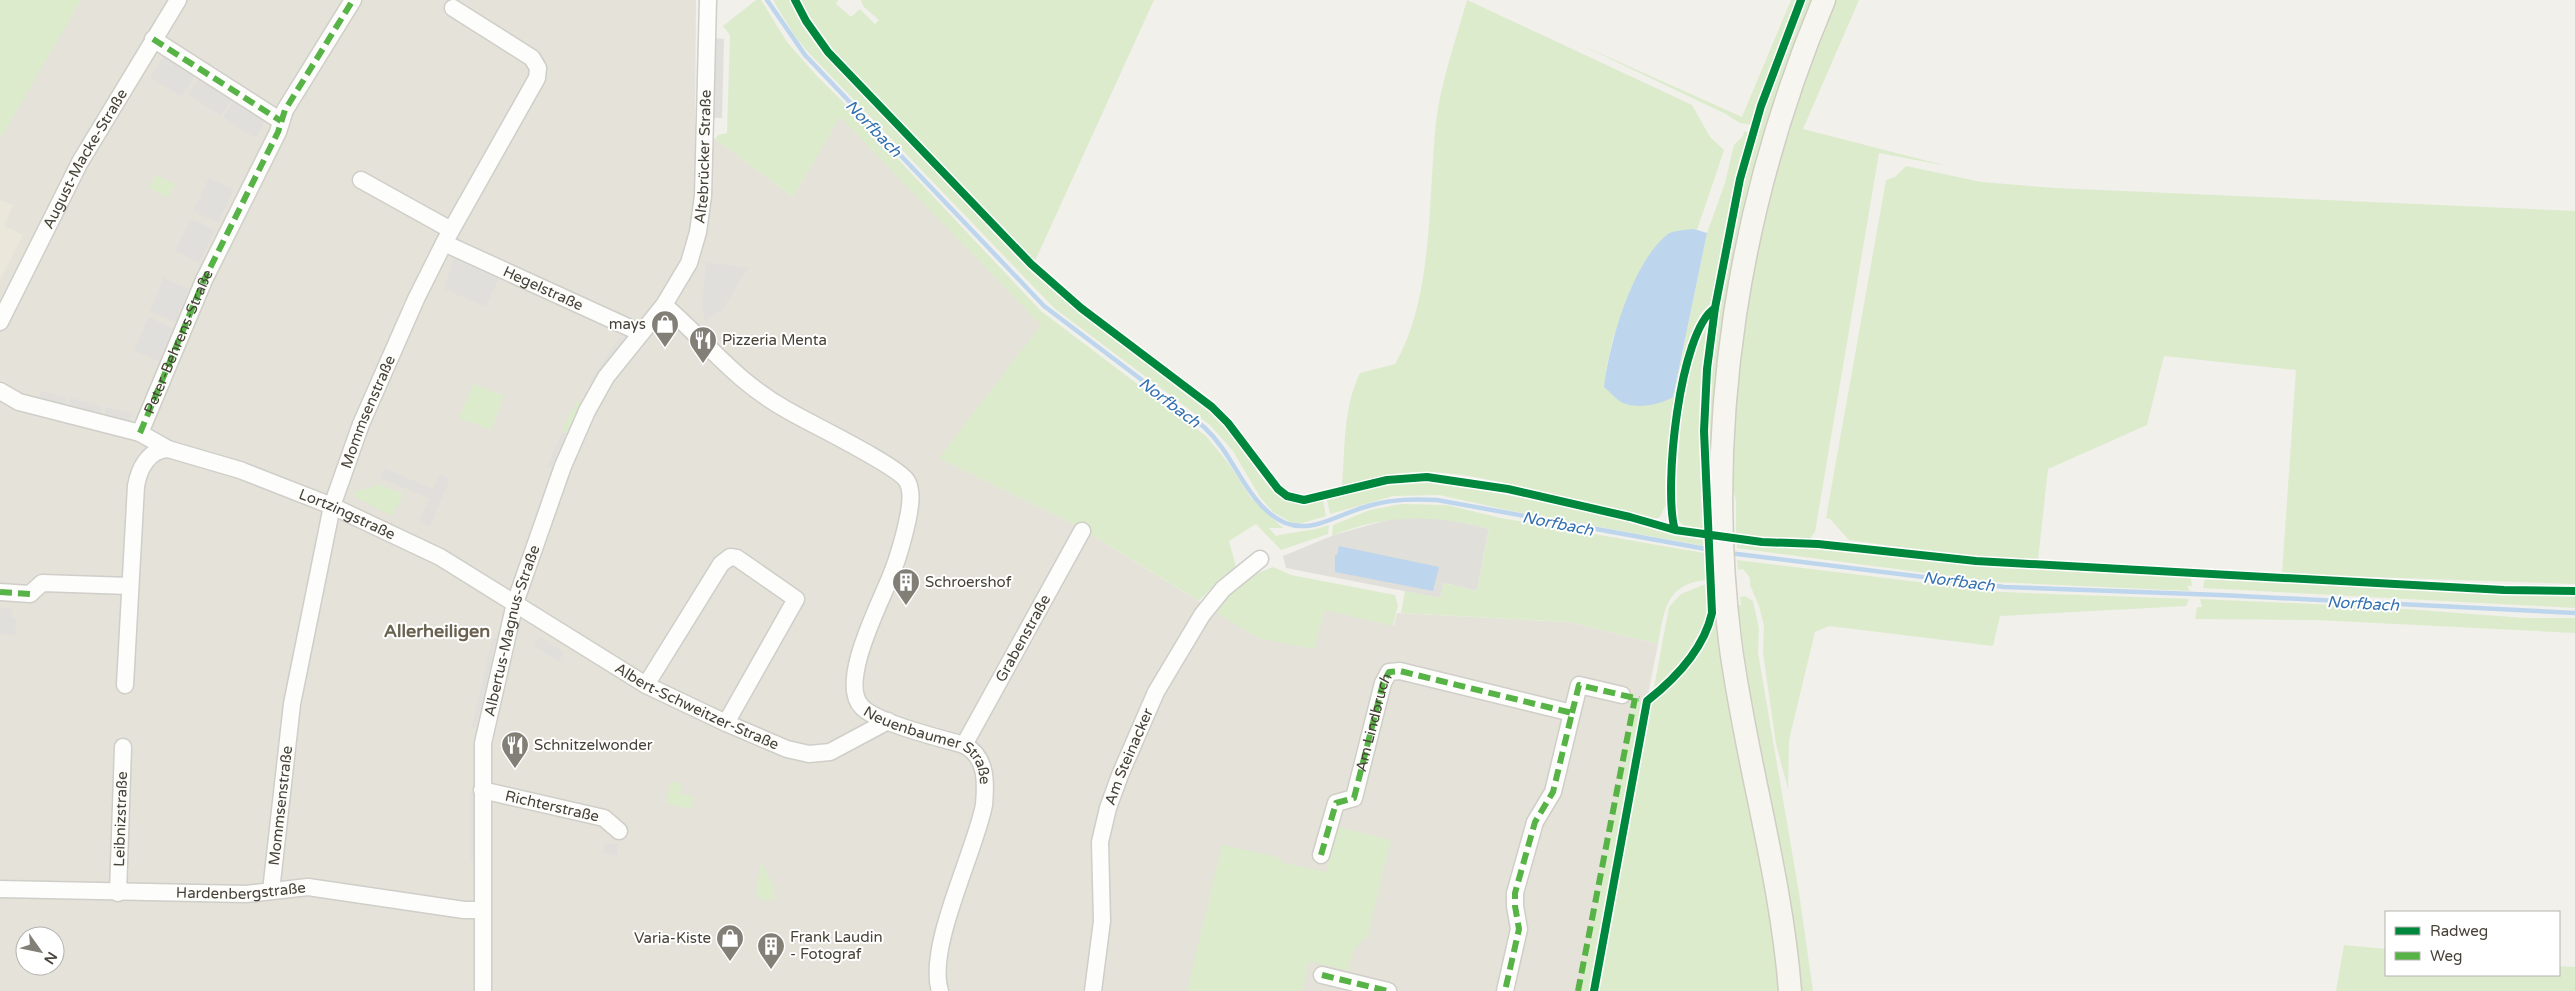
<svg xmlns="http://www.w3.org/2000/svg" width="2575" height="991" viewBox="0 0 2575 991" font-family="'Varela Round',sans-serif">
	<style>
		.residential { fill: #e5e2d9; fill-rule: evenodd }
		.industrial { fill: #e1dfd9 }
		.education { fill: #ebe8db }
		.green { fill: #dcebcc }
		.parking { fill: #e0dfdb }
		.water { fill: #bdd6ed }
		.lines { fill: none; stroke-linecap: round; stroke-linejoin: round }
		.stream { stroke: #bdd6ed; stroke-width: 4.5 }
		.minor-casing { stroke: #cfcec8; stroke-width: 19 }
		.secondary-casing { stroke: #d0cdc2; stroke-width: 25 }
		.minor { stroke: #fdfdfc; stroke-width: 16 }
		.secondary { stroke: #f6f5ef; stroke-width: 22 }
		.quiet { stroke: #57b346; stroke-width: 6; stroke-dasharray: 12 6; stroke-linecap: butt }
		.cycleway-casing { stroke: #fff; stroke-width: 11 }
		.cycleway { stroke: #00873e; stroke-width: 8 }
		.labels { text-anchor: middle; stroke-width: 4; stroke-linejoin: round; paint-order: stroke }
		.street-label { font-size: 15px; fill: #474237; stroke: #fff }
		.poi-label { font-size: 15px; fill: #474237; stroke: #fff; text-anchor: start }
		.water-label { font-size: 16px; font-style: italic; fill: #3371b0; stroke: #fff }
		.quarter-label { font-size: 18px; font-weight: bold; fill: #6a614f; stroke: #fff }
	</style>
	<rect width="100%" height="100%" fill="#f1f0eb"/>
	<!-- residential -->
	<path class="residential" d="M 0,0 L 696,0 L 695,124 L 793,197 L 840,116 L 1042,325 L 940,458 L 1076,525 L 1258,638 L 1325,609 L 1394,626 L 1397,613 L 1569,622 L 1658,644 L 1614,866 L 1612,866 L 1613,869 L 1590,991 L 0,991 ZM 25,936 L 55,936 L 55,966 L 25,966 Z"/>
	<!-- industrial -->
	<path class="industrial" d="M 1398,517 L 1444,519 L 1489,528 L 1477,591 L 1444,583 L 1440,598 L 1286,568 L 1283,556 L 1334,535 Z"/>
	<!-- education -->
	<path class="education" d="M 0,200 L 13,205 L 4,226 L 23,235 L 0,280 Z"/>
	<!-- green -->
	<path class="green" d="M 0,0 L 81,0 L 0,139 Z
		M 756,0 L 761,0 L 787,42 L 816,75 L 865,124 L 1041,311 L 1206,436 L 1229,464 L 1251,498 L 1283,528 L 1269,528 L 1276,536 C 1294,531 1311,532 1329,525 L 1328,534 L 1281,550 L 1256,524 L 1229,541 L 1236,567 L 1223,576 L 1199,601 L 1076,525 L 939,458 L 1041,325 L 840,117 L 793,197 L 715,139 L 718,135 L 727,133 L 730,35 L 723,26 Z
		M 773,0 L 790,0 L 799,19 L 818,46 L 1046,284 L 1208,409 C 1218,418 1227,427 1234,437 C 1249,457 1263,487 1285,499 C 1297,506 1311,504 1323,501 L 1326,516 L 1299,524 L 1292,523 L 1273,512 L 1260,497 L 1233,451 L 1210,425 L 1054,308 L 807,51 L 794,35 Z
		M 801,0 L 838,0 L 836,4 L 851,17 L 860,9 L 875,24 L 879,20 L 863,6 L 861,0 L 1154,0 L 1035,261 L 835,53 L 814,24 Z
		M 1467,0 L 1692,105 L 1710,137 L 1724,150 L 1697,230 L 1694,229 L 1622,314 L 1613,338 L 1606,370 L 1673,397 L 1707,233 L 1725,183 L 1734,145 L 1743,136 L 1744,131 L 1750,134 L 1731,206 L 1712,304 L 1700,315 L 1684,367 L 1676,400 L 1665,474 L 1666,504 L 1660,517 L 1650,521 C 1617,507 1583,501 1548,493 C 1467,475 1424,460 1342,487 C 1345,450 1343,407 1360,373 L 1395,364 C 1434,297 1428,197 1436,122 C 1441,81 1456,40 1467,0 Z
		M 1791,0 L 1798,0 L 1781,43 L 1753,125 L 1740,123 L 1726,114 L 1579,44 L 1742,117 Z
		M 1805,0 L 1812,0 C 1771,103 1736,210 1723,321 C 1716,380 1715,440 1711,499 C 1695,335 1740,151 1805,0 Z
		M 1835,0 L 1859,0 L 1803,129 L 1947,166 L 1879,153 L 1815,532 L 1809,540 L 1736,536 L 1736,501 L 1733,490 C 1732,323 1768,153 1835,0 Z
		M 1906,166 L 1981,182 L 2055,188 L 2575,211 L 2575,584 L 2282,574 L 2296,370 L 2164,356 L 2147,425 L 2048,469 L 2038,560 L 1950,554 L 1849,540 L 1830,519 L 1826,518 L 1886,180 L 1895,177 Z
		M 156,175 L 175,184 L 168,198 L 149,188 Z
		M 1710,317 L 1701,420 L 1703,533 C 1692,531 1680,527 1676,515 C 1672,504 1676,485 1677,473 C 1680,431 1685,350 1710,317 Z
		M 473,384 L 504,396 L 491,430 L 459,418 Z
		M 577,401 L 581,404 L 566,433 L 562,430 Z
		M 1413,481 L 1433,481 L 1584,510 L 1663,532 L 1704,540 L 1704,546 L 1512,511 L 1439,495 L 1393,496 L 1330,514 L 1327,500 L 1382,484 Z
		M 378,484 L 403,494 L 392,516 L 353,496 L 356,491 L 371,488 Z
		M 1401,504 L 1447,505 L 1501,518 L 1704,553 L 1706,580 C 1665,584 1664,612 1658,644 L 1569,622 L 1401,613 L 1405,591 L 1440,598 L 1444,583 L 1477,591 L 1489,529 C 1437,514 1382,514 1332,536 L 1333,525 L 1370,510 Z
		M 1737,543 L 1796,548 L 1822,548 L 1958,563 L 2167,574 L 2187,576 L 2191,579 L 2192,586 L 2187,586 L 2190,591 L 1995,582 L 1737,548 Z
		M 1737,560 L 2001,592 L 2189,599 L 2186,606 L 2000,616 L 1993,646 L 1829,626 L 1815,632 L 1789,740 L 1788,789 L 1776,744 L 1763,653 L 1764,626 L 1759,606 L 1750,585 L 1750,578 L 1743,569 L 1738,570 Z
		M 1273,567 L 1291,575 L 1395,595 L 1398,605 L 1393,626 L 1325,610 L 1314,649 L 1258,638 L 1214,611 C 1231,591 1248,576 1273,567 Z
		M 2209,577 L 2506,595 L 2575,596 L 2575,608 L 2203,588 L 2204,581 Z
		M 1706,584 L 1708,618 L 1680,665 L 1653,693 L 1669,607 L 1681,594 Z
		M 1745,596 L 1753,601 L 1759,628 L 1758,653 L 1799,893 L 1813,991 L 1799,991 L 1753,721 L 1738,605 L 1741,605 L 1740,597 Z
		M 2200,599 L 2378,607 L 2525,618 L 2575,618 L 2575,633 L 2316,620 L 2195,619 L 2197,607 L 2202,607 Z
		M 1717,616 L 1765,877 L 1781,991 L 1598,991 L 1651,704 L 1682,673 Z
		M 1635,700 L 1645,702 L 1614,866 L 1612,866 L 1613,869 L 1590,991 L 1580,991 Z
		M 671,782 L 682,784 L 680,794 L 694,797 L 691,809 L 666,803 Z
		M 1338,827 L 1391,840 L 1367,938 C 1353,945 1352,957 1349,971 L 1309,961 L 1302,991 L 1187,991 L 1222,845 L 1277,857 L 1284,863 L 1326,872 Z
		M 762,862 L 774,889 L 775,897 L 767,901 L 758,897 L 756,888 Z
		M 2344,945 L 2386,949 L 2386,975 L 2559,975 L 2559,966 L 2575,967 L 2575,991 L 2336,991 Z"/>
	<!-- parking -->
	<path class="parking" d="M 713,38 L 724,39 L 722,118 L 710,118 Z
		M 165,54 L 196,74 L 182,97 L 150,77 Z
		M 200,76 L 233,97 L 221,116 L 188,95 Z
		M 235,99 L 267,119 L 255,138 L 223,117 Z
		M 209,178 L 234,189 L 218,223 L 193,211 Z
		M 190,219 L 215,230 L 200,263 L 175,251 Z
		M 454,257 L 499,277 L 486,307 L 444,289 Z
		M 706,263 L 749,267 L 722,310 L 705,322 L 702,306 Z
		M 163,278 L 189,289 L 176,322 L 150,312 Z
		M 148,317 L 173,328 L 159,361 L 134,351 Z
		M 627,337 L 593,383 L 590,380 L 620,338 Z
		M 41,391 L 66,397 L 64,406 L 38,400 Z
		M 71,398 L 102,406 L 100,415 L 69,407 Z
		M 106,407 L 132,413 L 130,422 L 104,416 Z
		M 562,432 L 566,434 L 551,469 L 547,467 Z
		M 384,468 L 433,489 L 440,474 L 450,479 L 430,527 L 419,522 L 429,498 L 380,478 Z
		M 0,608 L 12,608 L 11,618 L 16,619 L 15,635 L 0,634 Z
		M 497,636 L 476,728 L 472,727 L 492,640 Z
		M 540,637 L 564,652 L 559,662 L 534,646 Z
		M 470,793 L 475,793 L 475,862 L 470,862 Z
		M 605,843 L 618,844 L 617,856 L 603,854 Z"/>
	<!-- water -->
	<path class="water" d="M 1694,229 L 1707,233 L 1673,397 C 1659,405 1638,409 1623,403 C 1617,400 1610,392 1604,387 C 1609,344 1632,262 1668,234 C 1674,230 1686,230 1694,229 Z
		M 1339,546 L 1439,567 L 1433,591 L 1335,572 L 1335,555 L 1337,555 Z"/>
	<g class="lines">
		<!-- stream -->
		<path class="stream" d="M 767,0 L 805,55 L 1044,306 L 1204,427 C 1230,451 1238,480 1260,504 C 1299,547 1328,516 1372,505 C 1394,499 1414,499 1437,500 L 1717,551
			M 1729,553 L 2004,587 L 2220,595 L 2575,613"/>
		<!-- minor casing -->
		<g class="minor-casing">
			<g id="minor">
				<path d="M 153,39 L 281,121"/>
				<path d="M 361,180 L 451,230"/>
				<path id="s1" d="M 444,243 L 641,333"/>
				<path id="s2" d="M 664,305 C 708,343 735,381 787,410 C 809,423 897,465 907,481 C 913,492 910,507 908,518 C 904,537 899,555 892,573 C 882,600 837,683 862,707 C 877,723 940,738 964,745 C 987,757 986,782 984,805 C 975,852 926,948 940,991"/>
				<path id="s3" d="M 0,322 L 80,162 L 178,0"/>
				<path id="s4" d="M 0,391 L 19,402 L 140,433 L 168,449 L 240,470 L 332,506 L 440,557 L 646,685 L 726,723 L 787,749 L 809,754 L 830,752 L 888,721"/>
				<path d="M 140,433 L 204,280 L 278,132 L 285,110 L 353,0"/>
				<path d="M 0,592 L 30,594 L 42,583 L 130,586"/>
				<path d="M 125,685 L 136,486 C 139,469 148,450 168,449"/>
				<path d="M 646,685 L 721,564 L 730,557 L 737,558 L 796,599 L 726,723"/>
				<path d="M 1572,713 L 1579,685 L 1622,695"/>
				<path id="s5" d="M 964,745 L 1082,531"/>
				<path id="s6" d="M 482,790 L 604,818 L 619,831"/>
				<path d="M 1321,855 L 1336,803 L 1354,798 L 1383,683 L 1389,672 L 1400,671 L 1572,713 L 1553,792 L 1535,822 L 1515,893 L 1515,906 L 1519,929 L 1505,991"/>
				<path id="s7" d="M 0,889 L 246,894 L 308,887 L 464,910 L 481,910"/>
				<path id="s8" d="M 271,891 L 292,704 L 332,506 L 361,424 L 416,299 L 444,243 L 537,78 L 538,68 L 532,58 L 453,8"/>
				<path id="s9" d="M 118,893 L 123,747"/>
				<path d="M 1322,975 L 1388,991"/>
				<path id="s10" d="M 483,991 L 483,743 L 515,603 L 563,466 L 587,411 L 606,377 L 664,305 L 689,263 L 698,232 L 703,196 L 708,0"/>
				<path id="s11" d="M 1093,991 L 1102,921 L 1100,842 L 1108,808 L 1120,775 L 1156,692 L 1202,615 L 1223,589 L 1260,559"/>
			</g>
		</g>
		<!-- secondary casing -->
		<g class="secondary-casing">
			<path id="secondary" d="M 1790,991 C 1781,873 1745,758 1730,641 C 1703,423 1739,202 1824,0"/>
		</g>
		<!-- minor -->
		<use href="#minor" class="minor"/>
		<!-- secondary -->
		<use href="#secondary" class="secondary"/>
		<!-- quiet -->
		<g class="quiet">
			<path d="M 153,39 L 281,121"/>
			<path id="s12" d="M 140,433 L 204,280 L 278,132 L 285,110 L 353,0"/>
			<path d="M 0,592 L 30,594"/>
			<path d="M 1572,713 L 1579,685 L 1639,699"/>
			<path id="s13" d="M 1321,855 L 1336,803 L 1354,798 L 1383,683 L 1389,672 L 1400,671 L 1572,713 L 1553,792 L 1535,822 L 1515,893 L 1515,906 L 1519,929 L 1505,991"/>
			<path d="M 1322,975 L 1388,991"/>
			<path d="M 1578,991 L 1635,698"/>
		</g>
		<!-- cycleway casing -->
		<g class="cycleway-casing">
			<path id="cycleway" d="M 795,0 L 806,21 L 828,52 L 1031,264 L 1081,308 L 1212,407 L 1228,423 L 1278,489 L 1287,496 L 1304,500 L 1387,480 L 1427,477 L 1508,489 L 1630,517 L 1675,530 L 1762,542 L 1818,544 L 1976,561 L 2504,590 L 2575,591
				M 1675,530 C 1663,491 1679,331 1715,308
				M 1594,991 L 1647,701 C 1675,679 1704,648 1712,613 L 1704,431 L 1707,369 L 1715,308 L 1740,179 L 1761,106 L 1801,0"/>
		</g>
		<!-- cycleway -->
		<use href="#cycleway" class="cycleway"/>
	</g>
	<!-- icons -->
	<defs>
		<g id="shop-pin" transform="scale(1.4375)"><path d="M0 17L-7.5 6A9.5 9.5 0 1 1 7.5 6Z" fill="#827f76" stroke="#fff"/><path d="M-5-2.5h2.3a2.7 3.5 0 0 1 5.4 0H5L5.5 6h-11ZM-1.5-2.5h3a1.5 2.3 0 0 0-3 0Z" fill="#fff"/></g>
		<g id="restaurant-pin" transform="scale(1.4375)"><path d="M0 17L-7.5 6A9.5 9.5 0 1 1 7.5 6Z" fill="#827f76" stroke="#fff"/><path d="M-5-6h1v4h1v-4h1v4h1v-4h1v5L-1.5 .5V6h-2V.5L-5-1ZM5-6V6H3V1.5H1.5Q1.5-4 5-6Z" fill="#fff"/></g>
		<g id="building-pin" transform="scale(1.4375)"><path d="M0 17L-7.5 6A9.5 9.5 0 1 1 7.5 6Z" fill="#827f76" stroke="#fff"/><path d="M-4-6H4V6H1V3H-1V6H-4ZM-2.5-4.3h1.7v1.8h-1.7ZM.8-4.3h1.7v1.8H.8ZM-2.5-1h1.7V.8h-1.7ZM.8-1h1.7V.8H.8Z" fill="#fff"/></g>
	</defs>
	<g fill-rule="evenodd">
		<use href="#shop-pin" x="665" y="324"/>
		<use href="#restaurant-pin" x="703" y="340"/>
		<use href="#building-pin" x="906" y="582"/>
		<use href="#restaurant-pin" x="515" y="745"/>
		<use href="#shop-pin" x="730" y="938"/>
		<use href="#building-pin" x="771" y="946"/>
	</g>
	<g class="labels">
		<!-- street labels -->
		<g class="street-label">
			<text dy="5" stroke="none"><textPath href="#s10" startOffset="885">Altebrücker Straße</textPath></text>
			<text dy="5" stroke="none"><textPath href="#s3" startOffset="184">August-Macke-Straße</textPath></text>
			<text dy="5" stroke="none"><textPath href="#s1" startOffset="109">Hegelstraße</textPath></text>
			<text dy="5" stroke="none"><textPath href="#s12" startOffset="99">Peter-Behrens-Straße</textPath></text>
			<text dy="5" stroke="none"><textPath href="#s8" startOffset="491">Mommsenstraße</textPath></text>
			<text dy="5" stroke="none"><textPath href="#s4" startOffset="370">Lortzingstraße</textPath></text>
			<text dy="5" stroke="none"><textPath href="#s10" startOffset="364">Albertus-Magnus-Straße</textPath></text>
			<text dy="5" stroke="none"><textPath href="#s5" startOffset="122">Grabenstraße</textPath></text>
			<text dy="5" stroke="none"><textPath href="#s4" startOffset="770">Albert-Schweitzer-Straße</textPath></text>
			<text dy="5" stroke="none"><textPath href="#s13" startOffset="151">Am Lindbruch</textPath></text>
			<text dy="5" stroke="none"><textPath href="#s2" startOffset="620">Neuenbaumer Straße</textPath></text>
			<text dy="5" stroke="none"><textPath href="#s11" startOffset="240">Am Steinacker</textPath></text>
			<text dy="5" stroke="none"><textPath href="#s8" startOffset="86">Mommsenstraße</textPath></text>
			<text dy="5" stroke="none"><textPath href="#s6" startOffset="72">Richterstraße</textPath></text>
			<text dy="5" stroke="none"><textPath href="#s9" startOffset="74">Leibnizstraße</textPath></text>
			<text dy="5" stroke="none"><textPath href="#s7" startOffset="241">Hardenbergstraße</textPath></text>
		</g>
		<!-- poi labels -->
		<g class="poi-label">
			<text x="646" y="329" text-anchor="end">mays</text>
			<text x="722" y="345">Pizzeria Menta</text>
			<text x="925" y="587">Schroershof</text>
			<text x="534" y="750">Schnitzelwonder</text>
			<text x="790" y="942">Frank Laudin<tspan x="790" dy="17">- Fotograf</tspan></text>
			<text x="711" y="943" text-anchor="end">Varia-Kiste</text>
		</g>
		<!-- water labels -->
		<g class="water-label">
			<text transform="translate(874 128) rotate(46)" y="6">Norfbach</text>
			<text transform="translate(1170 402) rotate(37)" y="6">Norfbach</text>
			<text transform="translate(1558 523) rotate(11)" y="6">Norfbach</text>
			<text transform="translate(1959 581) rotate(7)" y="6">Norfbach</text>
			<text transform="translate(2363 603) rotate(3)" y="6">Norfbach</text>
		</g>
		<!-- quarter labels -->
		<g class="quarter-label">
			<text x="437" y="637">Allerheiligen</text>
		</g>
	</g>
	<!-- legend -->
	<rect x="2385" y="911" width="175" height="65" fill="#ffffff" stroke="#b5b3af"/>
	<rect x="2395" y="927" width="25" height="8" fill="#00873e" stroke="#b5b3af"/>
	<text x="2430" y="936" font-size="15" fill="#474237">Radweg</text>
	<rect x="2395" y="952" width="25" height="8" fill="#57b346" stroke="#b5b3af"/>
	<text x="2430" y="961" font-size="15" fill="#474237">Weg</text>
	<!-- north arrow -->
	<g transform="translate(40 951) rotate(123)"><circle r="24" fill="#ffffff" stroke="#b5b3af"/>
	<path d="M0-4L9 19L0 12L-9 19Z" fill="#827f76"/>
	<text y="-8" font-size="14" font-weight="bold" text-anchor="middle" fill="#474237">N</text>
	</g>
</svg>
